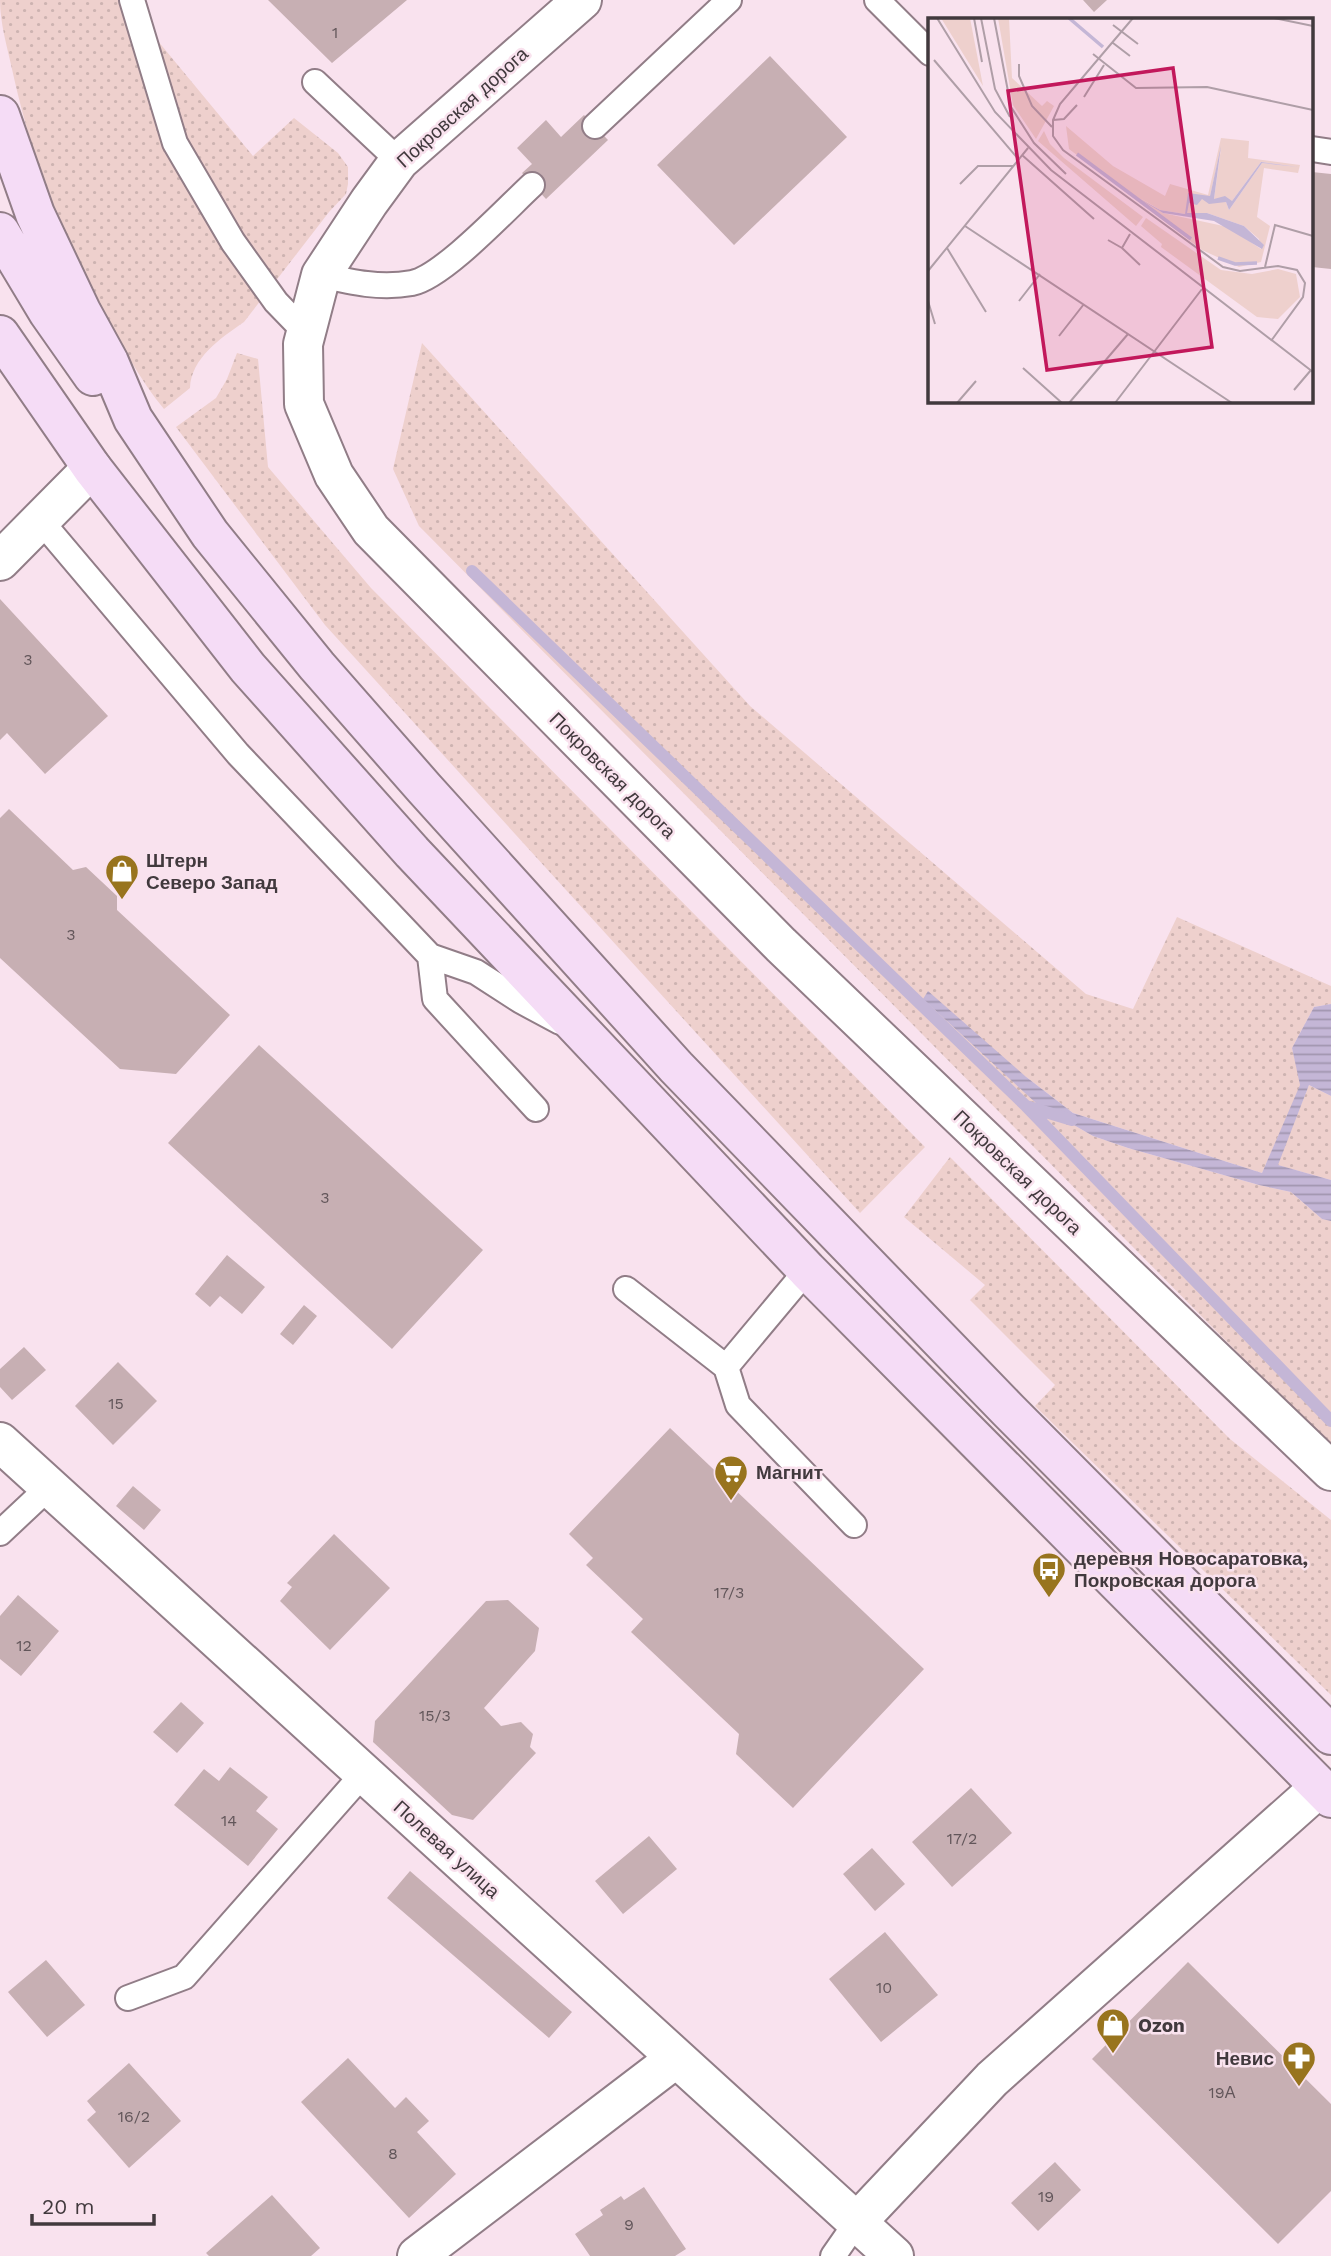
<svg xmlns="http://www.w3.org/2000/svg" width="1331" height="2256" viewBox="0 0 1331 2256" font-family="'Work Sans',sans-serif">
	<style>
		.grass { fill: url(#grass-dots) }
		.water { fill: url(#water-rules) }
		.lines { fill: none; stroke-linecap: round; stroke-linejoin: round }
		.stream { stroke: #c4b6d6; stroke-width: 12 }
		.building { fill: #c7afb3 }
		.lane-casing { stroke: #917d87; stroke-width: 28 }
		.street-casing { stroke: #917d87; stroke-width: 42 }
		.secondary-casing { stroke: #917d87; stroke-width: 42 }
		.lane { stroke: #fff; stroke-width: 24 }
		.street { stroke: #fff; stroke-width: 38 }
		.secondary { stroke: #f5dcf6; stroke-width: 38 }
		.labels { text-anchor: middle; stroke-width: 5; stroke-linejoin: round; paint-order: stroke }
		.number-label { font-size: 16px; fill: #62565a }
		.street-label { font-size: 19px; fill: #41393d; stroke: #f9e2ee }
		.poi-label { font-size: 19px; font-weight: bold; fill: #41393d; stroke: #f9e2ee; text-anchor: start }
		.inset-river { fill: none; stroke: #c4b6d6; stroke-width: 3.5 }
		.inset-road { fill: none; stroke: #af9ea7; stroke-width: 2 }
		.view { fill: #c2185b; fill-opacity: 0.15; stroke: #c2185b; stroke-width: 3.5 }
		.inset-edge { fill: none; stroke: #41393d; stroke-width: 3.5 }
	</style>
	<defs>
		<pattern id="grass-dots" width="8" height="8" patternUnits="userSpaceOnUse" patternTransform="scale(1.75)"><rect width="8" height="8" fill="#eed0cd"/><path d="M2 2h.1M6 6h.1" fill="none" stroke="#cdb3b1" stroke-width="1.8" stroke-linecap="round"/></pattern>
		<pattern id="water-rules" width="6" height="5" patternUnits="userSpaceOnUse" patternTransform="scale(1.75)"><rect width="6" height="5" fill="#c4b6d6"/><path d="M0 2.5h6" fill="none" stroke="#a195af"/></pattern>
	</defs>
	<rect width="100%" height="100%" fill="#f9e2ee"/>
	<!-- grass -->
	<path class="grass" d="M 0,0 L 124,0 L 253,156 L 294,118 L 338,153 L 348,167 L 348,184 L 346,194 L 329,212 L 244,322 C 221,338 191,358 190,388 L 164,409 C 140,380 122,346 104,313 C 61,230 32,161 12,69 C 7,46 0,23 0,0 Z
		M 422,343 L 750,706 L 1086,994 L 1133,1009 L 1177,917 L 1331,986 L 1331,1004 L 1314,1007 L 1292,1048 L 1301,1085 L 1262,1173 L 1073,1113 L 1025,1076 L 1037,1104 L 1093,1136 L 1128,1148 L 1259,1185 L 1291,1192 L 1322,1219 L 1331,1221 L 1331,1447 L 419,526 L 393,469 Z
		M 237,353 L 258,359 L 268,467 L 371,588 L 925,1147 L 860,1213 L 325,625 L 176,427 L 216,398 L 227,379 Z
		M 1309,1085 L 1331,1096 L 1331,1180 L 1277,1165 Z
		M 950,1157 L 1230,1439 L 1331,1520 L 1331,1695 L 1035,1406 L 1055,1385 L 970,1300 L 985,1285 L 904,1217 Z"/>
	<!-- water -->
	<path class="water" d="M 928,991 L 1025,1076 L 1073,1113 L 1262,1173 L 1300,1085 L 1292,1048 L 1314,1007 L 1331,1004 L 1331,1096 L 1309,1085 L 1278,1165 L 1331,1180 L 1331,1221 L 1322,1219 L 1291,1192 L 1259,1185 L 1128,1148 L 1093,1136 L 1037,1104 L 923,999 Z"/>
	<g class="lines">
		<!-- stream -->
		<path class="stream" d="M 472,571 L 1026,1106 L 1331,1421
			M 1026,1106 L 1072,1120"/>
	</g>
	<!-- building -->
	<path class="building" d="M 268,0 L 407,0 L 332,63 Z
		M 1083,0 L 1107,0 L 1094,12 Z
		M 770,56 L 847,137 L 734,245 L 657,165 Z
		M 584,115 L 608,140 L 546,199 L 522,173 L 532,164 L 517,148 L 546,120 L 561,137 Z
		M 1312,172 L 1331,174 L 1331,269 L 1312,267 Z
		M 0,599 L 108,716 L 45,774 L 7,733 L 0,740 Z
		M 9,809 L 73,870 L 86,867 L 117,896 L 117,910 L 230,1015 L 176,1074 L 120,1069 L 0,958 L 0,818 Z
		M 259,1045 L 483,1250 L 392,1349 L 168,1143 Z
		M 227,1255 L 265,1287 L 242,1314 L 220,1296 L 210,1307 L 195,1294 Z
		M 304,1305 L 317,1316 L 293,1345 L 280,1334 Z
		M 24,1347 L 46,1370 L 12,1400 L 0,1387 L 0,1369 Z
		M 118,1362 L 157,1401 L 113,1445 L 75,1406 Z
		M 670,1428 L 924,1669 L 793,1808 L 736,1754 L 739,1734 L 631,1632 L 643,1619 L 586,1565 L 593,1558 L 569,1534 Z
		M 133,1486 L 161,1510 L 144,1530 L 116,1506 Z
		M 334,1534 L 390,1588 L 330,1650 L 280,1601 L 292,1587 L 287,1583 Z
		M 18,1595 L 59,1631 L 21,1676 L 0,1659 L 0,1616 Z
		M 508,1600 L 539,1628 L 535,1651 L 484,1708 L 501,1726 L 521,1722 L 533,1734 L 530,1747 L 536,1753 L 473,1820 L 452,1815 L 373,1742 L 375,1721 L 486,1601 Z
		M 181,1702 L 204,1723 L 177,1753 L 153,1732 Z
		M 230,1767 L 268,1797 L 256,1811 L 278,1829 L 248,1866 L 174,1805 L 204,1769 L 219,1781 Z
		M 971,1788 L 1012,1833 L 952,1887 L 912,1842 Z
		M 649,1836 L 677,1869 L 623,1914 L 595,1881 Z
		M 872,1848 L 905,1884 L 875,1911 L 843,1874 Z
		M 410,1871 L 572,2012 L 549,2038 L 387,1898 Z
		M 885,1932 L 938,1995 L 881,2042 L 829,1979 Z
		M 46,1960 L 85,2005 L 47,2037 L 8,1992 Z
		M 1188,1962 L 1331,2104 L 1331,2191 L 1278,2244 L 1092,2059 Z
		M 348,2058 L 395,2108 L 406,2097 L 429,2121 L 417,2132 L 456,2174 L 409,2218 L 301,2102 Z
		M 129,2063 L 181,2121 L 129,2168 L 87,2120 L 96,2112 L 87,2101 Z
		M 1055,2162 L 1081,2190 L 1038,2231 L 1011,2203 Z
		M 644,2187 L 686,2249 L 675,2256 L 590,2256 L 575,2234 L 603,2215 L 600,2210 L 621,2196 L 624,2200 Z
		M 272,2195 L 320,2248 L 311,2256 L 209,2256 L 206,2253 Z"/>
	<g class="lines">
		<!-- lane casing -->
		<g class="lane-casing">
			<path id="lane" d="M 132,0 L 175,143 L 233,242 L 276,302 L 306,333
				M 877,0 L 930,53
				M 315,82 L 399,161
				M 595,126 L 729,0
				M 1312,149 L 1331,152
				M 321,275 C 351,282 380,289 412,283 C 443,277 507,208 532,185
				M 41,521 L 238,754 L 430,956 L 476,972 L 521,1001 L 560,1022
				M 430,956 L 435,999 L 536,1109
				M 626,1289 L 726,1367 L 807,1270
				M 726,1367 L 738,1405 L 854,1525
				M 0,1533 L 49,1487
				M 128,1998 L 184,1977 L 363,1774
				M 833,2256 L 856,2223"/>
		</g>
		<!-- street casing -->
		<g class="street-casing">
			<path id="street" d="M 582,0 L 399,161 L 369,202 L 321,275 L 303,344 L 304,404 L 334,475 L 371,530 L 781,945 L 1331,1471
				M 0,561 L 92,468
				M 0,1442 L 894,2256
				M 856,2223 L 992,2079 L 1320,1787
				M 417,2256 L 675,2059"/>
		</g>
		<!-- secondary casing -->
		<g class="secondary-casing">
			<path id="secondary" d="M 0,115 L 35,214 L 81,311 L 109,362 L 133,419 L 210,534 L 317,666 L 424,788 L 676,1067 L 1008,1410 L 1331,1735
				M 0,232 L 48,312 L 93,376
				M 0,335 L 92,468 L 248,668 L 412,852 L 807,1270 L 1331,1798"/>
		</g>
		<!-- lane -->
		<use href="#lane" class="lane"/>
		<!-- street -->
		<use href="#street" class="street"/>
		<!-- secondary -->
		<use href="#secondary" class="secondary"/>
	</g>
	<!-- icons -->
	<defs>
		<g id="shop-pin" transform="scale(1.75)"><path d="M0 17L-7.5 6A9.5 9.5 0 1 1 7.5 6Z" fill="#98741e" stroke="#f9e2ee"/><path d="M-5-2.5h2.3a2.7 3.5 0 0 1 5.4 0H5L5.5 6h-11ZM-1.5-2.5h3a1.5 2.3 0 0 0-3 0Z" fill="#fff"/></g>
		<g id="supermarket-pin" transform="scale(1.75)"><path d="M0 17L-7.5 6A9.5 9.5 0 1 1 7.5 6Z" fill="#98741e" stroke="#f9e2ee"/><path d="M-6-5.5h2.5l.6 2H6L4.5 2H-2.5L-4.4-4H-6ZM-1.5 3.2a1.3 1.3 0 1 0 .1 0ZM3 3.2a1.3 1.3 0 1 0 .1 0Z" fill="#fff"/></g>
		<g id="bus-pin" transform="scale(1.75)"><path d="M0 17L-7.5 6A9.5 9.5 0 1 1 7.5 6Z" fill="#98741e" stroke="#f9e2ee"/><path d="M-5-6H5V4H4V6H2V4H-2V6H-4V4H-5ZM-3.5-4V0h7V-4ZM-3.5 1.2v1.5H-2V1.2ZM2 1.2v1.5H3.5V1.2Z" fill="#fff"/></g>
		<g id="pharmacy-pin" transform="scale(1.75)"><path d="M0 17L-7.5 6A9.5 9.5 0 1 1 7.5 6Z" fill="#98741e" stroke="#f9e2ee"/><path d="M-2-6h4v4h4v4h-4v4h-4v-4h-4v-4h4Z" fill="#fff"/></g>
	</defs>
	<g fill-rule="evenodd">
		<use href="#shop-pin" x="122" y="871"/>
		<use href="#supermarket-pin" x="731" y="1472"/>
		<use href="#bus-pin" x="1049" y="1569"/>
		<use href="#shop-pin" x="1113" y="2025"/>
		<use href="#pharmacy-pin" x="1299" y="2058"/>
	</g>
	<g class="labels">
		<!-- number labels -->
		<g class="number-label">
			<text x="335" y="38">1</text>
			<text x="28" y="665">3</text>
			<text x="71" y="940">3</text>
			<text x="325" y="1203">3</text>
			<text x="116" y="1409">15</text>
			<text x="729" y="1598">17/3</text>
			<text x="24" y="1651">12</text>
			<text x="435" y="1721">15/3</text>
			<text x="229" y="1826">14</text>
			<text x="962" y="1844">17/2</text>
			<text x="884" y="1993">10</text>
			<text x="1222" y="2098">19А</text>
			<text x="134" y="2122">16/2</text>
			<text x="393" y="2159">8</text>
			<text x="1046" y="2202">19</text>
			<text x="629" y="2230">9</text>
		</g>
		<!-- street labels -->
		<g class="street-label">
			<text transform="translate(462 107) rotate(-42)" y="7">Покровская дорога</text>
			<text transform="translate(613 775) rotate(45)" y="7">Покровская дорога</text>
			<text transform="translate(1018 1172) rotate(44)" y="7">Покровская дорога</text>
			<text transform="translate(447 1849) rotate(42)" y="7">Полевая улица</text>
		</g>
		<!-- poi labels -->
		<g class="poi-label">
			<text x="146" y="867">Штерн<tspan x="146" dy="22">Северо Запад</tspan></text>
			<text x="756" y="1479">Магнит</text>
			<text x="1074" y="1565">деревня Новосаратовка,<tspan x="1074" dy="22">Покровская дорога</tspan></text>
			<text x="1138" y="2032">Ozon</text>
			<text x="1274" y="2065" text-anchor="end">Невис</text>
		</g>
	</g>
	<!-- overview -->
	<g transform="translate(928 18)">
		<rect width="385" height="385" fill="#f9e2ee"/>
		<path d="M 13,0 L 42,0 L 55,68 ZM 70,0 L 81,0 L 84,60 L 114,88 L 119,83 L 126,88 L 108,121 L 85,87 ZM 138,108 L 185,148 L 237,178 L 242,166 L 280,177 L 293,120 L 321,123 L 320,140 L 372,147 L 370,155 L 336,150 L 329,199 L 342,208 L 333,244 L 311,249 L 274,232 L 141,131 ZM 293,130 L 286,181 L 304,183 L 333,144 L 370,149 L 334,145 L 301,192 L 298,184 L 274,181 L 261,185 L 282,178 ZM 212,180 L 232,192 L 257,196 L 260,186 L 258,195 L 279,195 L 316,208 L 331,221 L 333,231 L 300,209 L 235,195 ZM 116,113 L 122,126 L 136,140 L 215,199 L 208,208 L 110,123 ZM 218,200 L 293,252 L 324,256 L 350,251 L 368,256 L 372,279 L 350,301 L 329,299 L 233,229 L 234,226 L 213,208 Z" fill="#eed0cd" fill-rule="evenodd"/>
		<path d="M 293,128 L 286,181 L 297,178 L 304,183 L 333,144 L 370,149 L 334,145 L 301,192 L 298,184 L 281,186 L 274,181 L 269,187 L 261,185 L 259,195 L 279,195 L 316,208 L 336,227 L 334,231 L 286,203 L 235,195 L 212,181 L 232,192 L 257,196 L 260,175 L 282,178 Z" fill="#c4b6d6"/>
		<path class="inset-river" d="M 141,0 L 175,29M 149,136 L 263,221M 290,240 L 307,246 L 329,245"/>
		<path class="inset-road" d="M 9,0 L 67,94 L 123,152 L 385,354M 46,0 L 54,44M 53,0 L 67,71 L 82,99M 66,0 L 83,89 L 106,125 L 138,156M 205,0 L 132,86 L 125,102 L 125,118 L 135,132 L 295,249 L 312,253 L 350,248 L 369,252 L 377,265 L 375,279 L 343,323M 346,0 L 385,8M 185,7 L 210,26M 185,25 L 202,38M 165,36 L 208,70 L 279,69 L 385,92M 6,42 L 91,142M 91,46 L 91,58 L 104,88 L 124,109M 156,79 L 176,47M 125,102 L 136,101 L 149,87M 94,137 L 166,201M 32,166 L 50,148 L 86,148M 37,208 L 304,385M 180,222 L 194,230 L 202,216M 19,230 L 58,294M 194,230 L 212,247M 337,249 L 347,207 L 385,218M 0,253 L 100,130M 0,283 L 7,306M 91,283 L 112,256M 131,318 L 156,286M 95,350 L 134,385M 366,372 L 383,352M 29,385 L 48,363M 141,385 L 200,316M 187,385 L 274,271"/>
		<path class="view" d="M 245,50 L 284,329 L 119,352 L 80,73 Z"/>
		<rect width="385" height="385" class="inset-edge"/>
	</g>
	<!-- scale -->
	<path d="M32 2214v10h122v-10" fill="none" stroke="#41393d" stroke-width="3.5"/>
	<text x="42" y="2214" font-size="21" fill="#41393d" stroke="#f9e2ee" stroke-width="5" paint-order="stroke">20 m</text>
</svg>
